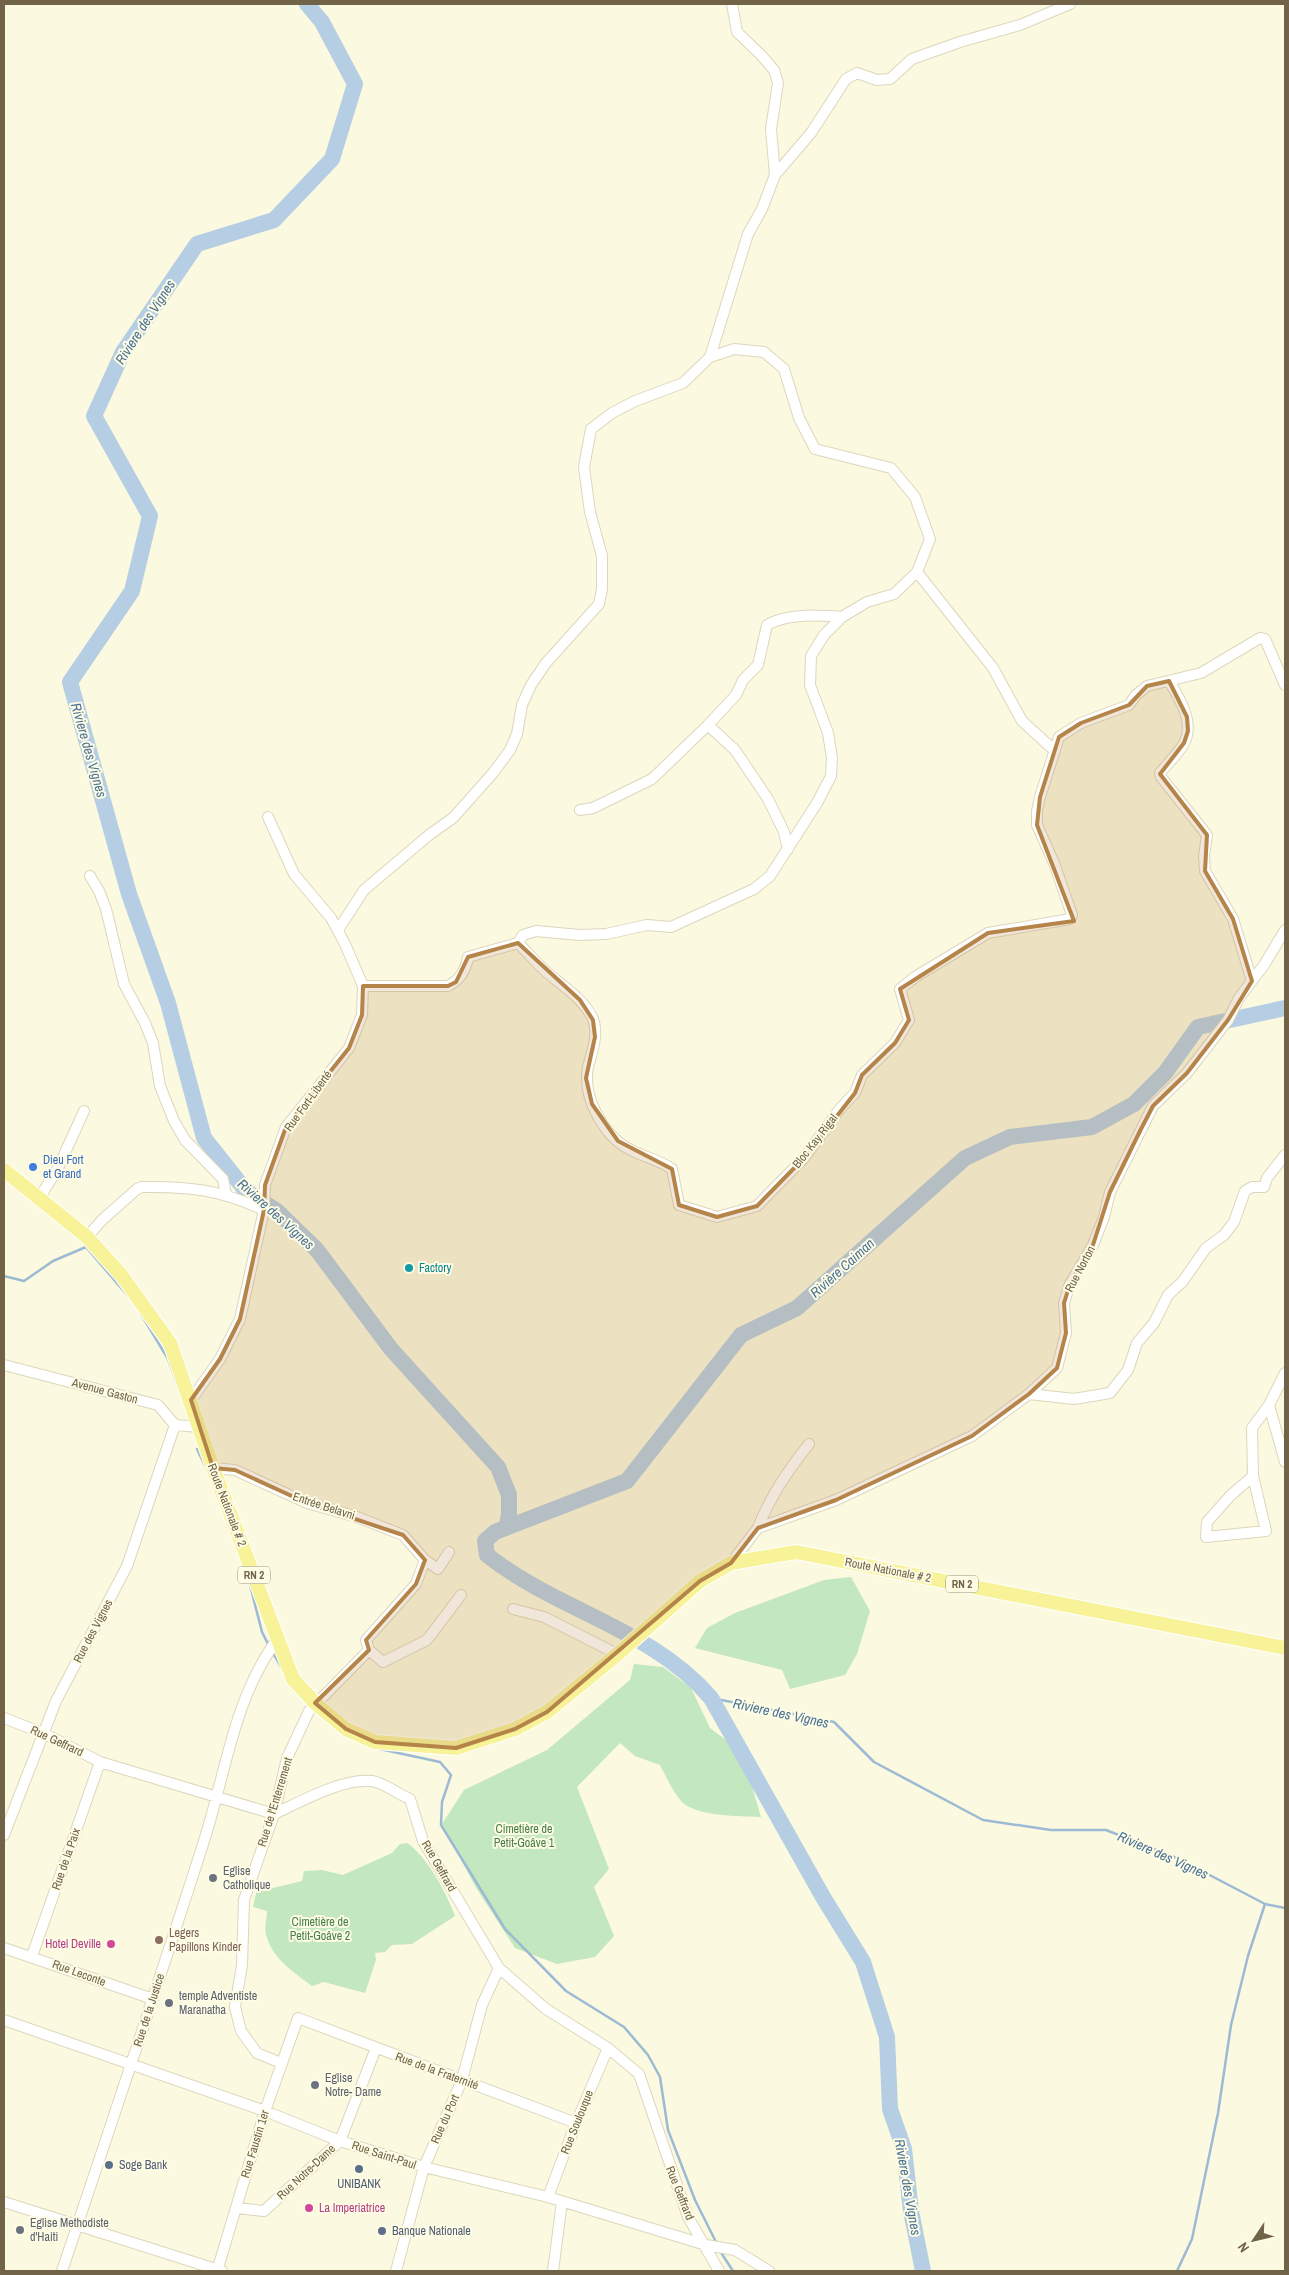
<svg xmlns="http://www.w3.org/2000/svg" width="1289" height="2275" viewBox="0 0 1289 2275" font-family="'Archivo Narrow',sans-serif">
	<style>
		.green { fill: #c3e7bf }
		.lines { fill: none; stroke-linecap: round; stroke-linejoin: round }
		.stream { stroke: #9cbad4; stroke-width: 2.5 }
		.river { stroke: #b5cee3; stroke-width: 16 }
		.minor-casing { stroke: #ded6bc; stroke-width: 12 }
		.major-casing { stroke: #fff; stroke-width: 16 }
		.minor { stroke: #fff; stroke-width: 10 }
		.major { stroke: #f8f299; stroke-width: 14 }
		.marked { fill: #b48448; fill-opacity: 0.2; stroke: #b48448; stroke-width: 4; stroke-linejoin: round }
		.shop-dot { fill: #3f7fe0; stroke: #fefce5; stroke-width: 2 }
		.culture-dot { fill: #0f9aa8; stroke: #fefce5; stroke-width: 2 }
		.worship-dot { fill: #6b7280; stroke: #fefce5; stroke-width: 2 }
		.education-dot { fill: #8d6e63; stroke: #fefce5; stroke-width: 2 }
		.hotel-dot { fill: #d1479c; stroke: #fefce5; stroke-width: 2 }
		.service-dot { fill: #5c6f8a; stroke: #fefce5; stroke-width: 2 }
		.labels { text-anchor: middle; stroke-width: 4; stroke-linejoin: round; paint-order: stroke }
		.shield { fill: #fefce5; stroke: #9b9177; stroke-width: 1 }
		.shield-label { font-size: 11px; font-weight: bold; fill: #706348 }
		.street-label { font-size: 12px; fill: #706348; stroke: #fefce5 }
		.shop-label { font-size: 12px; fill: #366cbe; stroke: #fefce5; text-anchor: start }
		.culture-label { font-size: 12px; fill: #0d838f; stroke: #fefce5; text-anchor: start }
		.park-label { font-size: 12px; fill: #468047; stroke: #fefce5 }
		.worship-label { font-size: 12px; fill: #5b616d; stroke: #fefce5; text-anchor: start }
		.education-label { font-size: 12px; fill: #785e54; stroke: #fefce5; text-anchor: start }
		.hotel-label { font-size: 12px; fill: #b23c85; stroke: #fefce5; text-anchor: end }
		.service-label { font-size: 12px; fill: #4e5e75; stroke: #fefce5; text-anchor: start }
		.water-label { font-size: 14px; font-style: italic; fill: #4c7397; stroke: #fefce5 }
	</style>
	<rect width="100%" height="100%" fill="#fbf9df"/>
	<!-- green -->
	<path class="green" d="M 851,1577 L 870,1611 L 857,1654 L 845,1675 L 790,1689 L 782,1670 L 695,1648 L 707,1628 L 735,1613 L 824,1580 Z
		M 634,1664 L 663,1667 L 691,1688 L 710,1728 L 742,1752 L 761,1817 C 740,1816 698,1817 682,1802 C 672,1791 667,1778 660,1765 L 635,1756 L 620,1743 L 577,1787 L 609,1869 L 594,1887 L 614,1936 L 595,1957 L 557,1964 L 515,1948 L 475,1886 L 442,1824 L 464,1790 L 547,1750 L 630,1680 Z
		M 407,1843 C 427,1856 447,1894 455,1916 L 412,1944 L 392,1945 L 385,1952 L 375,1953 L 376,1960 L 365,1993 L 324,1982 L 312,1986 C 295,1973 271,1958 266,1934 C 264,1928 267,1918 267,1911 L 253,1907 L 257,1889 L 265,1890 L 302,1881 L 304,1871 L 322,1870 L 343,1875 L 392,1853 L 400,1844 Z"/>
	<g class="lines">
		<!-- stream -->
		<path class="stream" d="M 4,1276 L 24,1281 L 53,1261 L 86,1247 L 128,1296
			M 141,1314 L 168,1359 L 179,1389
			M 197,1449 L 207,1470
			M 250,1585 L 262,1632 L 269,1646
			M 273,1653 L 283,1670
			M 711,1698 L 834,1722 L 874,1762 L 983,1820 L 1051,1830 L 1106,1830 L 1179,1859 L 1265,1904 L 1248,1956 L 1231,2025 L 1218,2113 L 1192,2239 L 1177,2271
			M 375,1748 L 440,1762 L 451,1775 L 442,1802 L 441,1825 L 505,1929 L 566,1991 L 624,2027 L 648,2055 L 660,2077 L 668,2130 L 695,2200 L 717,2244
			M 1265,1904 L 1285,1908
			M 720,2251 L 733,2271"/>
		<!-- river -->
		<path class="river" d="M 307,4 L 322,22 L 355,84 L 332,159 L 274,220 L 197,244 L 123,352 L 94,416 L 150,516 L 132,591 L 70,682 L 129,894 L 168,1003 L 204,1138 L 246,1191 L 277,1211 L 317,1250 L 391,1349 L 498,1467 L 509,1495 L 509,1515 L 506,1528
			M 923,2271 L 911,2211 L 904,2149 L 890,2109 L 887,2037 L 863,1962 L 823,1897 L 711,1698 C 651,1628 557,1611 487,1555 L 485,1541 L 495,1532 L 627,1481 L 741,1335 L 797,1308 L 965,1158 L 1010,1137 L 1092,1127 L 1134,1104 L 1165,1073 L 1198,1027 L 1285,1008"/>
		<!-- minor casing -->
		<g class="minor-casing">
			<path id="minor" d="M 732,4 L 737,32 L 761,55 L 774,70 L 778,83 L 771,129 L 775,175
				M 710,357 L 748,234 L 762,209 L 775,175 L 811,133 L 846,79 L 857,73 L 877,80 L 890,79 L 912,59 L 960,42 L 1020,25 L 1070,4
				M 917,572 L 993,668 L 1022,721 L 1055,751
				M 1169,681 C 1180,699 1196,724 1183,745 C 1177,755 1168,763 1160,773 L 1161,777 L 1207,835 L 1204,856 L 1205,871 L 1233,919 L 1252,981
				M 708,725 L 735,750 L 768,799 L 784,832 L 788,849
				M 580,810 L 593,808 L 652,779 L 708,725 L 736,695 L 743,680 L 758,665 L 767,625 C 788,613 819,615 842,617
				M 90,876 L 99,891 L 106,909 L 124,984 L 145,1023 L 153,1043 L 160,1086 L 174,1121 L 185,1140 L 223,1179 L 226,1194
				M 338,930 L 364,890 L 429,835 L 453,818 L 493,773 L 510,750 L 517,734 L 522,705 L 531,685 L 546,663 L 599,604 L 602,589 L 602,556 L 590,512 L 584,467 L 591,429 L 612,413 L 635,401 L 683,383 L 710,357 L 734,349 L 764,352 L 784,369 L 799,418 L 815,449 L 891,468 L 915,497 L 930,539 L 917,572 L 894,594 L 867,602 L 842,617 L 824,635 L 811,656 L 810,685 L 828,733 L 832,758 L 831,776 L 817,803 L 770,876 L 754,889 L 671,927 L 647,925 L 606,934 L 580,935 L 536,931 L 523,935 L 518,943 L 468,957 C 466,970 460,980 448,986 L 363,986
				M 518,943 C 526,951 534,960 542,968 C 559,984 583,997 593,1019 C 599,1034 592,1052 588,1067 C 582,1097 604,1137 631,1150 C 646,1158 658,1159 672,1169 L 679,1205 L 717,1217 L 757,1206 L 804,1158 L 839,1110 L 855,1093 L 862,1075 L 895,1043 L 909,1020 L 900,989 L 915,977 L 988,933 L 1070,919 L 1072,915 L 1054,863 L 1037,825 L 1037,811 L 1040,797 L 1059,737 L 1081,723 L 1129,705 L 1136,695 L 1147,686 L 1201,673 L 1260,638 L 1265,639 L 1285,685
				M 40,1197 L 58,1168 L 84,1111
				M 87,1237 L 102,1220 L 137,1189 L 142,1187 C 190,1186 220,1190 264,1210
				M 4,1365 L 158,1405 L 175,1425 L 199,1427
				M 1029,1394 L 1074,1399 L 1110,1393 L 1128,1370 L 1137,1343 L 1154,1323 L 1168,1295 L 1183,1281 L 1206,1248 L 1224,1235 L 1234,1222 L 1245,1191 L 1252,1187 L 1264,1187 L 1267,1178 L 1285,1155
				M 191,1400 L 220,1359 L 240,1319 L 264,1210 L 265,1185 L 286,1127 L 349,1048 L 362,1015 L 363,986 L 345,944 L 331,918 L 294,874 L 268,817
				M 1269,1405 L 1285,1462
				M 213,1468 L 235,1470 L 307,1503 L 357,1517 L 403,1535 L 425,1560
				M 1253,1476 L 1230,1496 L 1207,1522 L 1206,1537 L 1266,1531 L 1253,1476 L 1252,1428 L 1269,1405 L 1285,1373
				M 758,1528 C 770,1496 788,1470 809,1444
				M 731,1563 L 758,1528 L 836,1500 L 972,1436 L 1029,1394 L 1057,1368 L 1066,1333 L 1064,1303 L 1070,1284 L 1093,1245 L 1104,1217 L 1110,1192 L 1153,1106 L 1187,1073 L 1228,1020 L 1239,998 L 1264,965 L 1285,930
				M 513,1609 L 544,1617 L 617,1654
				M 369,1650 L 383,1662 L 427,1640 L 461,1595
				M 4,1718 L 45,1734 L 100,1762 L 274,1814 C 300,1802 342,1778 372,1781 C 385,1783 397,1794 410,1799 L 423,1841 L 499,1968 L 546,2009 L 608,2048 L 639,2074 L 688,2217 L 719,2271
				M 4,1835 L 56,1701 L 127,1566 L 175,1425
				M 4,1948 L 153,1999
				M 32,1956 L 100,1762
				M 4,2020 L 265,2111 L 340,2141 L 424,2167 L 548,2197 L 706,2245 L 735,2250 L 769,2271
				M 281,2063 L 257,2053 L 241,2031 L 235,2007 L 242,1965 L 244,1900 L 274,1814 L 287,1758 L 309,1711 L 369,1650 L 366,1640 L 416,1584 L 425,1560 L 438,1569 L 449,1552
				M 548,2197 L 576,2123 L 608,2048
				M 4,2202 L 222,2271
				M 236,2208 L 264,2211 L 340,2141 L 376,2048
				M 62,2271 C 110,2128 158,1985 204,1841 C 226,1772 234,1696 279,1637
				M 217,2271 L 265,2111 L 298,2018 L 576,2123
				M 396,2271 L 424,2167 L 462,2080 L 482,2005 L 499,1968
				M 553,2271 L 562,2202"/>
		</g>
		<!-- major casing -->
		<g class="major-casing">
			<path id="major" d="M 4,1170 L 87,1237 L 122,1276 L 170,1343 L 213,1468 L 293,1679 L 315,1703 L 346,1729 L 375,1742 L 456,1748 L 515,1729 L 547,1712 L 619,1653 L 700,1581 L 731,1563 L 796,1552 L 1285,1648"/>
		</g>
		<!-- minor -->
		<use href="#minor" class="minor"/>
		<!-- major -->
		<use href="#major" class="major"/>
	</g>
	<!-- marked area -->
	<path class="marked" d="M 1169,681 L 1187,717 L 1188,731 L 1184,743 L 1160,774 L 1207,835 L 1205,871 L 1233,919 L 1252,981 L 1228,1020 L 1187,1073 L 1153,1106 L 1141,1129 L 1110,1192 L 1093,1245 L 1070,1284 L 1064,1303 L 1066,1333 L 1057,1368 L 1029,1394 L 972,1436 L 836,1500 L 758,1528 L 731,1563 L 700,1581 L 547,1712 L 515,1729 L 456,1748 L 375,1742 L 346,1729 L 315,1703 L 369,1650 L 366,1640 L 416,1584 L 425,1560 L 403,1535 L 307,1503 L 235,1470 L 213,1468 L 191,1400 L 220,1359 L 240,1319 L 264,1210 L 265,1185 L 286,1127 L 349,1048 L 362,1015 L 363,986 L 448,986 L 456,982 L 468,957 L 518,943 L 580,1000 L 593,1020 L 595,1037 L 586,1078 L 592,1104 L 618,1141 L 672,1169 L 679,1205 L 717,1217 L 757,1206 L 804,1158 L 855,1093 L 862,1075 L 895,1043 L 909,1020 L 900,989 L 988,933 L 1074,921 L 1037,825 L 1040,797 L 1059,737 L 1081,723 L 1129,705 L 1147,686 Z"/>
	<!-- markers -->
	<circle class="shop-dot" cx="33" cy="1167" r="5"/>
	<circle class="culture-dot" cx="409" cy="1268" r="5"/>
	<g class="worship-dot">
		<circle cx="213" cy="1878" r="5"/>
		<circle cx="169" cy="2003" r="5"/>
		<circle cx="315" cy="2085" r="5"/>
		<circle cx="20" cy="2230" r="5"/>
	</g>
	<circle class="education-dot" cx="159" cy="1940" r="5"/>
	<g class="hotel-dot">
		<circle cx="111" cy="1944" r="5"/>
		<circle cx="309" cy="2208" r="5"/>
	</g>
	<g class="service-dot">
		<circle cx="109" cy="2165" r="5"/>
		<circle cx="359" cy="2169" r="5"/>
		<circle cx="382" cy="2231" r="5"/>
	</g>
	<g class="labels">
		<!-- shield labels -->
		<g class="shield">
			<rect x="238" y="1566.5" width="32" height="17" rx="4"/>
			<rect x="946" y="1575.5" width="32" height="17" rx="4"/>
		</g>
		<g class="shield-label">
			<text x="254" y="1579">RN 2</text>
			<text x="962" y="1588">RN 2</text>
		</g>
		<!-- street labels -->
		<g class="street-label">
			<text transform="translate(308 1101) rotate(-54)" y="4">Rue Fort-Liberté</text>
			<text transform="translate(815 1141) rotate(-52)" y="4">Bloc Kay Rigal</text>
			<text transform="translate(1080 1269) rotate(-62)" y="4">Rue Norton</text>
			<text transform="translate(105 1391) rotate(15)" y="4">Avenue Gaston</text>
			<text transform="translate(227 1505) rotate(69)" y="4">Route Nationale # 2</text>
			<text transform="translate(324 1506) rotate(18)" y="4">Entrée Belavni</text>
			<text transform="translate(888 1570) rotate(11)" y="4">Route Nationale # 2</text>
			<text transform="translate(93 1631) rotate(-62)" y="4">Rue des Vignes</text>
			<text transform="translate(57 1741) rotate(25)" y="4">Rue Geffrard</text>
			<text transform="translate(275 1802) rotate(-73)" y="4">Rue de l'Enterrement</text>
			<text transform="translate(66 1859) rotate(-71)" y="4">Rue de la Paix</text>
			<text transform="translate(439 1866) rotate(60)" y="4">Rue Geffrard</text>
			<text transform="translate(79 1973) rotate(20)" y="4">Rue Leconte</text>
			<text transform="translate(149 2010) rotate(-72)" y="4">Rue de la Justice</text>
			<text transform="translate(437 2071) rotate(20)" y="4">Rue de la Fraternité</text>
			<text transform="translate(445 2119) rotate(-66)" y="4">Rue du Port</text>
			<text transform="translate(577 2122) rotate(-68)" y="4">Rue Soulouque</text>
			<text transform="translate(255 2144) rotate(-73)" y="4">Rue Faustin 1er</text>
			<text transform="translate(384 2155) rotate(18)" y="4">Rue Saint-Paul</text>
			<text transform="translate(306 2172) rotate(-43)" y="4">Rue Notre-Dame</text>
			<text transform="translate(680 2193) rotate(68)" y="4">Rue Geffrard</text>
		</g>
		<!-- shop labels -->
		<g class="shop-label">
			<text x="43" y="1164">Dieu Fort<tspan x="43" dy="14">et Grand</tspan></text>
		</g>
		<!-- culture labels -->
		<g class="culture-label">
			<text x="419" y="1272">Factory</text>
		</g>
		<!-- park labels -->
		<g class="park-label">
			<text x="524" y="1833">Cimetière de<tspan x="524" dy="14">Petit-Goâve 1</tspan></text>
			<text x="320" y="1926">Cimetière de<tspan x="320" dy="14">Petit-Goâve 2</tspan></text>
		</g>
		<!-- worship labels -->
		<g class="worship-label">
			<text x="223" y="1875">Eglise<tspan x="223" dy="14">Catholique</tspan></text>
			<text x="179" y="2000">temple Adventiste<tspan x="179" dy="14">Maranatha</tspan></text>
			<text x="325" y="2082">Eglise<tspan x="325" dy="14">Notre- Dame</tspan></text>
			<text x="30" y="2227">Eglise Methodiste<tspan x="30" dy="14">d'Haiti</tspan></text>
		</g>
		<!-- education labels -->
		<g class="education-label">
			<text x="169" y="1937">Legers<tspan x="169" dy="14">Papillons Kinder</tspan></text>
		</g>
		<!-- hotel labels -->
		<g class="hotel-label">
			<text x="101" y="1948">Hotel Deville</text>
			<text x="319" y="2212" text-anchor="start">La Imperiatrice</text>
		</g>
		<!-- service labels -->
		<g class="service-label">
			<text x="119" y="2169">Soge Bank</text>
			<text x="359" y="2188" text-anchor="middle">UNIBANK</text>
			<text x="392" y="2235">Banque Nationale</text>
		</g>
		<!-- water labels -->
		<g class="water-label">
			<text transform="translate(145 322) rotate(-57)" y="5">Riviere des Vignes</text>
			<text transform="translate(89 750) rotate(74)" y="5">Riviere des Vignes</text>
			<text transform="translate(276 1214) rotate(42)" y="5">Riviere des Vignes</text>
			<text transform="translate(842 1268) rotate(-42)" y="5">Rivière Caiman</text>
			<text transform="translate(781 1713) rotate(12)" y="5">Riviere des Vignes</text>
			<text transform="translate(1163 1855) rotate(24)" y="5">Riviere des Vignes</text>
			<text transform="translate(908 2187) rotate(80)" y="5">Riviere des Vignes</text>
		</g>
	</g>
	<!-- border -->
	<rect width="1289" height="2275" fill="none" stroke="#706348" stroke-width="10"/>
	<!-- north arrow -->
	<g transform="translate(1254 2240) rotate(235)" stroke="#fefce5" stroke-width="4" paint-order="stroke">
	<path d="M0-4L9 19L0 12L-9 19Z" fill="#706348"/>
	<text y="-8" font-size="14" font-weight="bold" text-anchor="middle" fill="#706348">N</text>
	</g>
</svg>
